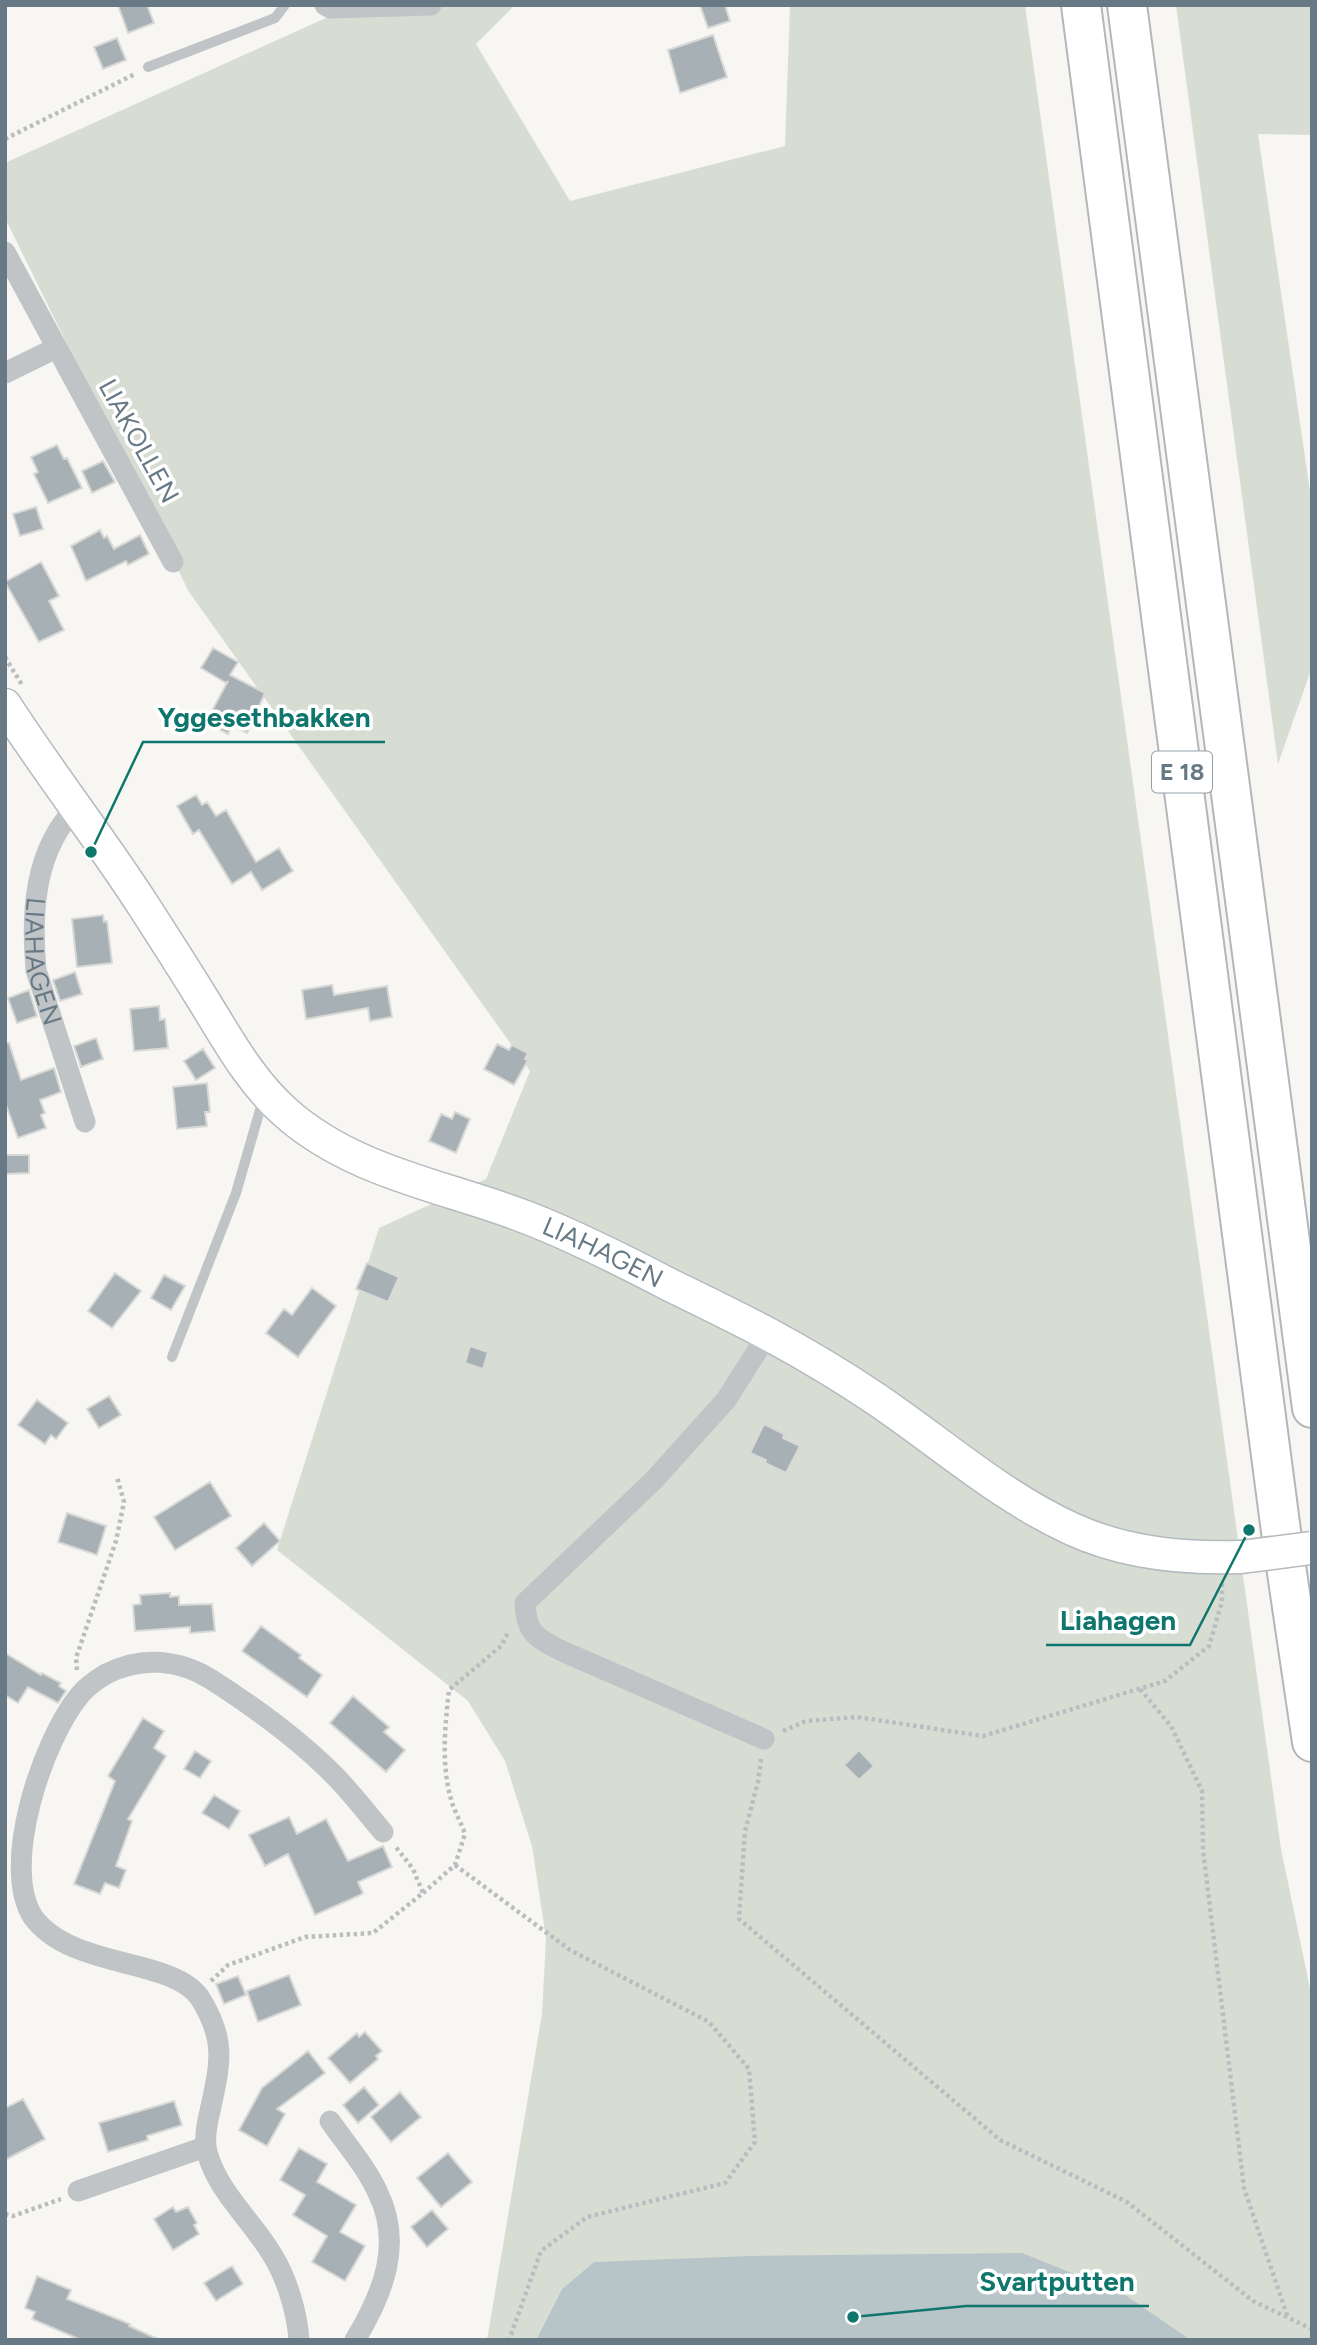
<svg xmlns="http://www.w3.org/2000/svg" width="1317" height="2345" viewBox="0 0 1317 2345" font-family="Figtree,sans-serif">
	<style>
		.green { fill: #d8ddd4 }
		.water { fill: #b8c5c8 }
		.building { fill: #a6b0b5; stroke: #d8d8d6; stroke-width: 2 }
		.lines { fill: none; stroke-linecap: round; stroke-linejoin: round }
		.secondary-casing { stroke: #b4babe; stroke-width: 35 }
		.motorway-casing { stroke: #b3b7ba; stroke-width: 42 }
		.path { stroke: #babdbf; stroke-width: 4.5; stroke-dasharray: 3.5 3.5; stroke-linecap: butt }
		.service { stroke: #c0c4c7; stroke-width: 10 }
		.minor { stroke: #c0c4c7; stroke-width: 21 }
		.secondary { stroke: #fff; stroke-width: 32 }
		.motorway { stroke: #fff; stroke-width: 38 }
		.secondary-bridge-casing { stroke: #b4babe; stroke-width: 35; stroke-linecap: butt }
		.secondary-bridge { stroke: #fff; stroke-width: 32 }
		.labels { text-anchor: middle; stroke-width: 7; stroke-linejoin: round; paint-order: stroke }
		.shield { fill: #fff; stroke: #94a1a9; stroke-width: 2 }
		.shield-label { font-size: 24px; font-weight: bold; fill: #667984 }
		.street-label { font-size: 26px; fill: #667984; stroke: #fff }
		.leader { fill: none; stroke: #0f766e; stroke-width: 2.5 }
		.callout-dot { fill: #0f766e; stroke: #fff; stroke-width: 2.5 }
		.callout-label { font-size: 28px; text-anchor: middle; font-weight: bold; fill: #0f766e; stroke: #fff; stroke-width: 7; stroke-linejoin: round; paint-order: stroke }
	</style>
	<rect width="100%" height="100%" fill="#f7f6f3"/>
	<!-- green -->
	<path class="green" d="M 350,5 L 515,5 L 476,44 L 570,201 L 785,146 L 790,5 L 1025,5 L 1281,1849 L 1312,1998 L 1312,2340 L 1191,2340 L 1124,2294 L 639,2261 L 594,2262 L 562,2289 L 536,2340 L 487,2340 L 542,2014 L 546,1938 L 532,1846 L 505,1761 L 468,1701 L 277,1550 L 379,1228 L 486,1179 L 530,1071 L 189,592 L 5,218 L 5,163 L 350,7 Z
		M 1176,5 L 1312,5 L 1312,135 L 1258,134 L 1312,505 L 1312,667 L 1278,764 Z"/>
	<!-- water -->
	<path class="water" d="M 1022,2253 L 1124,2294 L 1191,2340 L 536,2340 L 562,2289 L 594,2262 L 749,2256 Z"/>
	<!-- building -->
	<path class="building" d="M 118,5 L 147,5 L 154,23 L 128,33 Z
		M 700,5 L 725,5 L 730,21 L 708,28 Z
		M 713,35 L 727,77 L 680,93 L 668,50 Z
		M 117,38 L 126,60 L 103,69 L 94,47 Z
		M 57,445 L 64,459 L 67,458 L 82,488 L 48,503 L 34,474 L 38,472 L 31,457 Z
		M 103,461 L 115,482 L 92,493 L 82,471 Z
		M 36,507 L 43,529 L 20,536 L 13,514 Z
		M 100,530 L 104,538 L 107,536 L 114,549 L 140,535 L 149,554 L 128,565 L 126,561 L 86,581 L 71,546 Z
		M 41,562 L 59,596 L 49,601 L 64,630 L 39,642 L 5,582 Z
		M 213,648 L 238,662 L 230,675 L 265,693 L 247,733 L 232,725 L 228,734 L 206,722 L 228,681 L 226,683 L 201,668 Z
		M 196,795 L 202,805 L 207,802 L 216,816 L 226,810 L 256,862 L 279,848 L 293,871 L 262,890 L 251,872 L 232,884 L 199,830 L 193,834 L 177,806 Z
		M 103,915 L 104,922 L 107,921 L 112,963 L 77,967 L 72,919 Z
		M 75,972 L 82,994 L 60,1001 L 53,980 Z
		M 332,985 L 334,995 L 387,986 L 392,1017 L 370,1021 L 368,1008 L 306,1019 L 302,990 Z
		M 29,990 L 37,1016 L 17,1023 L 8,998 Z
		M 159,1006 L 160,1020 L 165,1019 L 168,1048 L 134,1051 L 130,1009 Z
		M 96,1038 L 103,1059 L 81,1067 L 74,1046 Z
		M 5,1043 L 9,1043 L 21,1080 L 54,1068 L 61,1092 L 40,1100 L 45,1113 L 41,1115 L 46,1128 L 18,1138 L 5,1102 Z
		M 497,1044 L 509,1050 L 512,1045 L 528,1053 L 525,1059 L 528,1060 L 514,1085 L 484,1069 Z
		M 203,1049 L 215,1068 L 196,1080 L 184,1061 Z
		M 207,1083 L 210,1112 L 205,1112 L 207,1126 L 177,1129 L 173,1087 Z
		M 455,1112 L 470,1119 L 456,1153 L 429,1141 L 441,1114 L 452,1119 Z
		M 5,1155 L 29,1155 L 29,1173 L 5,1174 Z
		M 367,1263 L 399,1277 L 388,1302 L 356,1289 Z
		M 115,1273 L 141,1291 L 112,1328 L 88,1311 Z
		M 164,1275 L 185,1286 L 171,1310 L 151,1298 Z
		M 312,1288 L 336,1306 L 298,1357 L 266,1333 L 284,1309 L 292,1315 Z
		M 470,1346 L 488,1352 L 483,1369 L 465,1363 Z
		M 109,1396 L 121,1415 L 99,1428 L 87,1409 Z
		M 37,1400 L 68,1423 L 56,1439 L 51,1435 L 45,1444 L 18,1425 Z
		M 764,1424 L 784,1434 L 783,1438 L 800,1446 L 786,1473 L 765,1463 L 766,1460 L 750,1453 Z
		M 210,1482 L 231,1516 L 175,1550 L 154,1517 Z
		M 67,1513 L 106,1526 L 97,1555 L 58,1542 Z
		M 264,1523 L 280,1541 L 252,1566 L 236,1548 Z
		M 170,1593 L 170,1597 L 179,1596 L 179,1605 L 212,1604 L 215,1631 L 190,1633 L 190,1627 L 135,1631 L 133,1605 L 141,1604 L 140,1595 Z
		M 261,1626 L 301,1655 L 299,1658 L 322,1675 L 307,1697 L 242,1651 Z
		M 5,1653 L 41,1675 L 42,1673 L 61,1683 L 59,1686 L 66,1691 L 58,1703 L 28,1687 L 18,1703 L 5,1695 Z
		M 353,1696 L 389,1727 L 384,1732 L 405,1750 L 386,1772 L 330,1723 Z
		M 143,1718 L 164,1731 L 154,1748 L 166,1756 L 128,1819 L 132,1821 L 116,1866 L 126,1870 L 119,1888 L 105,1883 L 100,1894 L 74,1884 L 115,1781 L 108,1776 Z
		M 859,1750 L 874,1766 L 859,1780 L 844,1765 Z
		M 195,1751 L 211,1761 L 200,1778 L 184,1769 Z
		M 214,1795 L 240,1811 L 229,1829 L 202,1813 Z
		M 289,1817 L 297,1834 L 326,1819 L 348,1861 L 383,1846 L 392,1867 L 358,1882 L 363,1893 L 358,1896 L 315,1915 L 288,1854 L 265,1866 L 249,1835 Z
		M 289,1975 L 301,2005 L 258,2022 L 247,1991 Z
		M 238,1976 L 246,1995 L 224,2004 L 216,1984 Z
		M 365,2032 L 382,2051 L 376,2056 L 378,2059 L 350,2083 L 328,2058 L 357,2033 L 359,2037 Z
		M 308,2051 L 325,2073 L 277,2109 L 285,2114 L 267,2146 L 239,2130 L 262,2088 Z
		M 364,2087 L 379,2105 L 358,2123 L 343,2105 Z
		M 400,2092 L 421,2117 L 391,2142 L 371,2117 Z
		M 23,2099 L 45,2139 L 5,2160 L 5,2108 Z
		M 174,2101 L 182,2125 L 147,2136 L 148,2140 L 108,2152 L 99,2123 Z
		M 299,2148 L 327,2164 L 317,2182 L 356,2205 L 340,2232 L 365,2246 L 345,2281 L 312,2262 L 327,2236 L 293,2215 L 305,2195 L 280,2180 Z
		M 448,2153 L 472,2182 L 441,2207 L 417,2178 Z
		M 173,2207 L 176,2212 L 188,2207 L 197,2223 L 194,2225 L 199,2234 L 173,2250 L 154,2219 Z
		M 432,2210 L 448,2229 L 427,2247 L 411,2227 Z
		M 232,2266 L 243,2284 L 216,2301 L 204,2283 Z
		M 37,2276 L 71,2290 L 67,2299 L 130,2324 L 129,2326 L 160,2340 L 81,2340 L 32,2319 L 35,2312 L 25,2308 Z"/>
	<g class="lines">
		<!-- secondary casing -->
		<g class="secondary-casing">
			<g id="secondary">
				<path id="s2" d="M 5,705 C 49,773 99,837 143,905 C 163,936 183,967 202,998 C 227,1038 249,1080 285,1112 C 353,1173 446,1186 528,1218 C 577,1237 624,1261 670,1285 C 703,1301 736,1317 768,1334 C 805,1354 842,1376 876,1399 C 941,1443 1000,1496 1072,1529 C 1124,1553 1184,1559 1241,1557"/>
			</g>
		</g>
		<!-- motorway casing -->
		<g class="motorway-casing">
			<path id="motorway" d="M 1081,5 L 1282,1539 L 1312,1742
				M 1127,5 L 1312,1408"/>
		</g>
		<!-- path -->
		<path class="path" d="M 5,139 L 135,74
			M 5,657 L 22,685
			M 77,1670 L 76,1658 L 116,1541 L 124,1502 L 117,1477
			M 1140,1689 L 1171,1726 L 1202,1791 L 1203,1850 L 1244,2188 L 1288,2318
			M 783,1731 L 806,1721 L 857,1717 L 983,1736 L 1165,1681 L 1209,1646 L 1222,1602 L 1222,1582
			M 761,1759 L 758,1782 L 745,1831 L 739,1919 L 1000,2140 L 1127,2202 L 1253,2301 L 1312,2329
			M 455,1865 L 570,1950 L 709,2022 L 749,2069 L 755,2142 L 725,2183 L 587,2217 L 541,2251 L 509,2340
			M 423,1893 L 455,1865 L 465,1834 C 461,1822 454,1811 451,1799 C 441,1764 445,1726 449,1690 L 501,1646 L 509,1631
			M 211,1981 L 228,1965 L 305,1937 L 373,1933 L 423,1893 L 413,1869 L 395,1846
			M 5,2214 L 13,2216 L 61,2199"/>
		<!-- service -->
		<path class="service" d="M 148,67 L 275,18 L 285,5
			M 172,1357 L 236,1193 L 264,1096"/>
		<!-- minor -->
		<g class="minor">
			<path d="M 325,5 L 331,8 L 431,5"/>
			<path d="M 5,252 L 173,562"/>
			<path d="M 5,373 L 56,348"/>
			<path id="s1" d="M 77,807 C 34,849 31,913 36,970 L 85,1122"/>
			<path d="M 764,1739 L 562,1651 C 537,1638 526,1634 525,1603 L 654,1480 L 726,1400 L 768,1334"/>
			<path d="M 330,2121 C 346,2144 367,2168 378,2193 C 403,2244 383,2294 355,2340"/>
			<path d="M 78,2191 L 205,2147"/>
			<path d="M 299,2340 C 297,2312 287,2279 273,2256 C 252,2220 218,2193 207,2152 C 204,2140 207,2123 210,2111 C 220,2064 227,2041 200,1998 C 172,1957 72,1970 33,1917 C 0,1866 43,1740 79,1696 C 86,1687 96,1680 106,1674 C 141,1656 179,1659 212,1680 C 254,1707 297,1738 333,1774 C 351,1792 367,1813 383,1832"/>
		</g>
		<!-- secondary -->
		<use href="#secondary" class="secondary"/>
		<!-- motorway -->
		<use href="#motorway" class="motorway"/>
		<!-- secondary-bridge casing -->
		<g class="secondary-bridge-casing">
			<path id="secondary-bridge" d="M 1241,1557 L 1311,1548"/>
		</g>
		<!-- secondary-bridge -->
		<use href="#secondary-bridge" class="secondary-bridge"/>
	</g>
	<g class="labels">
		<!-- shield labels -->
		<rect class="shield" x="1152" y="751.5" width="60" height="41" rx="5"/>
		<g class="shield-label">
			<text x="1182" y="780">E 18</text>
		</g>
		<!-- street labels -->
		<g class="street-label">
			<text transform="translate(139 441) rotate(61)" y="9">LIAKOLLEN</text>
			<text dy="9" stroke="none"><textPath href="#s1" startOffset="166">LIAHAGEN</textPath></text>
			<text dy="9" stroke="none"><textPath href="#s2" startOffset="844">LIAHAGEN</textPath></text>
		</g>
	</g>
	<!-- callouts -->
	<path class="leader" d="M91 852L143 742H385M1249 1530L1190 1645H1046M853 2317L966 2306H1149"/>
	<g class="callout-dot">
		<circle cx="91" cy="852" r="7"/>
		<circle cx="1249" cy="1530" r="7"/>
		<circle cx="853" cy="2317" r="7"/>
	</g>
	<g class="callout-label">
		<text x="264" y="727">Yggesethbakken</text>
		<text x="1118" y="1630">Liahagen</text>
		<text x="1057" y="2291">Svartputten</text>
	</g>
	<!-- border -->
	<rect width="1317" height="2345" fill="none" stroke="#667984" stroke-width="14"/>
</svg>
